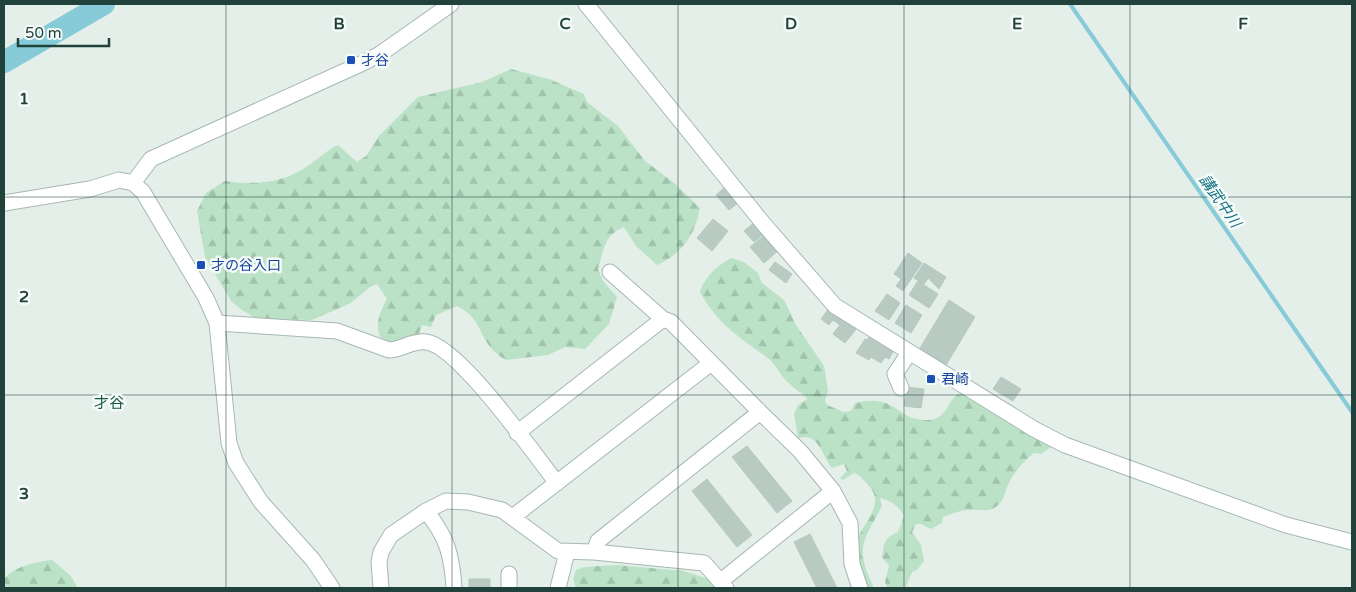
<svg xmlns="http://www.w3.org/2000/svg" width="1356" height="592" viewBox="0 0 1356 592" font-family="'Varela Round','Noto Sans JP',sans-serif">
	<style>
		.forest { fill: url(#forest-firs) }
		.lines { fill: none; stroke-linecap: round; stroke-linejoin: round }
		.stream { stroke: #87cbd8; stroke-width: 4 }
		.river { stroke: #87cbd8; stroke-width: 22 }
		.building { fill: #b9cac3; stroke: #b5c9c1 }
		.minor-casing { stroke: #a6b8b2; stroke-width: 17 }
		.minor { stroke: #fff; stroke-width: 15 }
		.grid { fill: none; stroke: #21423a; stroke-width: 1; stroke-opacity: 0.55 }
		.transit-dot { fill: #1a4fb4; stroke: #f5fbf8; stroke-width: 2 }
		.labels { text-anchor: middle; stroke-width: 5; stroke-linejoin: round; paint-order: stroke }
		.transit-label { font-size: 14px; fill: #164399; stroke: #f5fbf8; text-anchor: start }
		.water-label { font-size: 15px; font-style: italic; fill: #157185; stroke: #f5fbf8 }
		.neighbourhood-label { font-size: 15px; fill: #1b5749; stroke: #f5fbf8 }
		.grid-label { font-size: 16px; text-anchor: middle; font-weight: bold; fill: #21423a; stroke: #f5fbf8; stroke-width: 5; stroke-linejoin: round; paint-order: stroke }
	</style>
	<defs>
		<pattern id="forest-firs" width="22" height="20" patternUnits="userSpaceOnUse" patternTransform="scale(1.25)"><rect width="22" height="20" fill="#bbe2c6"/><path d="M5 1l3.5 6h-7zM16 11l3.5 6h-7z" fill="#a0c3ab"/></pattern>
	</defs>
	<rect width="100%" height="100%" fill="#e4efea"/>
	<!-- forest -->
	<path class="forest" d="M 511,69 L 549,79 L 584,94 L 587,102 L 618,126 L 645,161 L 673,182 L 700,208 C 695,235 682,254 657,265 L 636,246 L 624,227 C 604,235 604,250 598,269 L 603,281 L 617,297 L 609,324 L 585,349 L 565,347 L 548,355 L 506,360 C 476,343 486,320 457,306 L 436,315 L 431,327 L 422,325 L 417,339 L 405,347 C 400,345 391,345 386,342 C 371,333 380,310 387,299 L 377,284 L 370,287 L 351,303 L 312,320 L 257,319 L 242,310 L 231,301 L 205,257 L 197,211 L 206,193 L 225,181 C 250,185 280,184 303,169 C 315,162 325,151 338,145 L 357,162 L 366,156 L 379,136 L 418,97 L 482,82 Z
		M 732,258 L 744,262 L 758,273 L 762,283 L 784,300 L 796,325 L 824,366 L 828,390 L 825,401 L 827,405 L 844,412 L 851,411 L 855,403 C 896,393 894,418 924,420 C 952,422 945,393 966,392 L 1049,442 L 1051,447 L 1041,454 L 1034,453 C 1024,461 1014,472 1009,483 C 1004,493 1004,504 992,509 C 984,512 978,509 969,510 C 960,510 951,514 943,517 L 942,523 L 931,529 L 921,524 L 916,524 L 912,532 L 921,545 L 924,561 L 917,570 L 912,572 L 906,587 L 887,588 L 885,582 L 889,566 L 882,557 C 885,541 883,539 898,532 L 904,516 C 899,506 891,501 880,498 L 882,506 C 862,544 855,547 874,588 L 868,588 C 861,577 854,557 856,544 C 860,524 888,505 868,485 C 864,480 860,475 854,473 L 843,480 L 840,478 L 847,471 L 844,464 L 832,468 C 824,460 821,439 806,437 C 803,437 801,438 798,438 L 794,414 L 798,405 L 807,399 L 806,397 C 801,392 795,390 791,385 C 780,377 777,364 765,356 C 736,335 718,324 700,292 C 704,278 718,264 732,258 Z
		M 52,560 L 70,575 L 78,588 L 4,588 L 4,579 C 15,566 35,562 52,560 Z
		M 617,565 L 683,571 L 709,579 L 716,588 L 576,588 L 573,579 L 576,570 L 584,567 Z"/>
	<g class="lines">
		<!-- stream -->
		<path class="stream" d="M 1070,4 L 1352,412"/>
		<!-- river -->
		<path class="river" d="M 4,62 L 104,4"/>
	</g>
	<!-- building -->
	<path class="building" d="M 725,187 L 739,202 L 729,210 L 716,195 Z
		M 713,219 L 728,231 L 712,251 L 697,238 Z
		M 756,221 L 766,232 L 754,242 L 744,231 Z
		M 767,233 L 780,249 L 764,263 L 750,247 Z
		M 908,253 L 922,263 L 903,291 L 896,286 L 901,279 L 894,274 Z
		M 775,262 L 792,274 L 786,283 L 769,270 Z
		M 924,263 L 946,277 L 939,289 L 928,278 L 924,284 L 914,278 Z
		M 918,281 L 938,294 L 929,308 L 909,295 Z
		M 887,294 L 900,303 L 889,320 L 875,311 Z
		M 949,300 L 975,317 L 946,365 L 920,348 Z
		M 906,305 L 922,315 L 911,333 L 895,323 Z
		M 830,307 L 857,328 L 845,343 L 833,334 L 840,325 L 833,320 L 829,325 L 821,319 Z
		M 870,336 L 894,350 L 889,359 L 885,357 L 881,363 L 871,357 L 869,360 L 856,353 L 865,339 L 867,340 Z
		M 1001,377 L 1021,389 L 1013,401 L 993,389 Z
		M 907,387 L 924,389 L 921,408 L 904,406 Z
		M 747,446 L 792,501 L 777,513 L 732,457 Z
		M 707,479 L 752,535 L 737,547 L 692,491 Z
		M 810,534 L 837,588 L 817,588 L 794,542 Z
		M 469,579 L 490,579 L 490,588 L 469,588 Z"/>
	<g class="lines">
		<!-- minor casing -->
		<g class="minor-casing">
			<path id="minor" d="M 586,4 L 762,222 L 835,306 L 1034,429 L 1065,445 L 1286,525 L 1352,542
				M 133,183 L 151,159 L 365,62 L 380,54 L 451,4
				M 4,203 L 90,189 L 119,180 L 133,183 L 143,192 L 206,298 L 217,323 L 229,443 L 236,463 L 261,502 L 313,560 L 332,588
				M 610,272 L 663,319
				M 217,323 L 337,331 L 389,350 C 401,350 413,340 426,342 C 458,345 534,454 557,483
				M 901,388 L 895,374 L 909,353
				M 517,433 L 663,319 L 671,322 L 760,412
				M 833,491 L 850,523 L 852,564 L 860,588
				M 426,511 C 447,537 452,555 454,588
				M 514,516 L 711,363
				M 594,552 L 598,541 L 760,412 L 800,451 L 833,491 L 721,581
				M 509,574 L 509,588
				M 381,588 L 379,562 L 381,552 L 391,535 L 426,511 L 446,501 L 468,502 L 502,510 L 558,551 L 594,552 L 704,563 L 726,588
				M 558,588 L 567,552"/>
		</g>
		<!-- minor -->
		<use href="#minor" class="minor"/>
	</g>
	<!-- grid -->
	<path class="grid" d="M 226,4 L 226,588M 452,4 L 452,588M 678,4 L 678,588M 904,4 L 904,588M 1130,4 L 1130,588M 4,197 L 1352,197M 4,395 L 1352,395"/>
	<!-- markers -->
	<g class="transit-dot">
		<rect x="346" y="55" width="10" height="10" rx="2.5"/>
		<rect x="196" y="260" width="10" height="10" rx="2.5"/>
		<rect x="926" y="374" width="10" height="10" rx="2.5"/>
	</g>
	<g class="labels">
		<!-- transit labels -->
		<g class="transit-label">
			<text x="361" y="65">才谷</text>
			<text x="211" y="270">才の谷入口</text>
			<text x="941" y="384">君崎</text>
		</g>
		<!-- water labels -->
		<g class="water-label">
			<text transform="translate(1220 201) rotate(55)" y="5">講武中川</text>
		</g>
		<!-- neighbourhood labels -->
		<g class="neighbourhood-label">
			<text x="109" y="408">才谷</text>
		</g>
	</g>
	<g class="grid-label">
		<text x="339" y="29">B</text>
		<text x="565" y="29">C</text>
		<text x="791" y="29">D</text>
		<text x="1017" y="29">E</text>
		<text x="1243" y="29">F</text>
		<text x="24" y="104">1</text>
		<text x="24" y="302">2</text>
		<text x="24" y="499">3</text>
	</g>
	<!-- border -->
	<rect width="1356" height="592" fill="none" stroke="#21423a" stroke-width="10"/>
	<!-- scale -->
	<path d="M18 38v8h91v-8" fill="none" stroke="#21423a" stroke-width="2.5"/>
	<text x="25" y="38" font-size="15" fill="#21423a" stroke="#f5fbf8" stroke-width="4" paint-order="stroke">50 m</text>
</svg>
